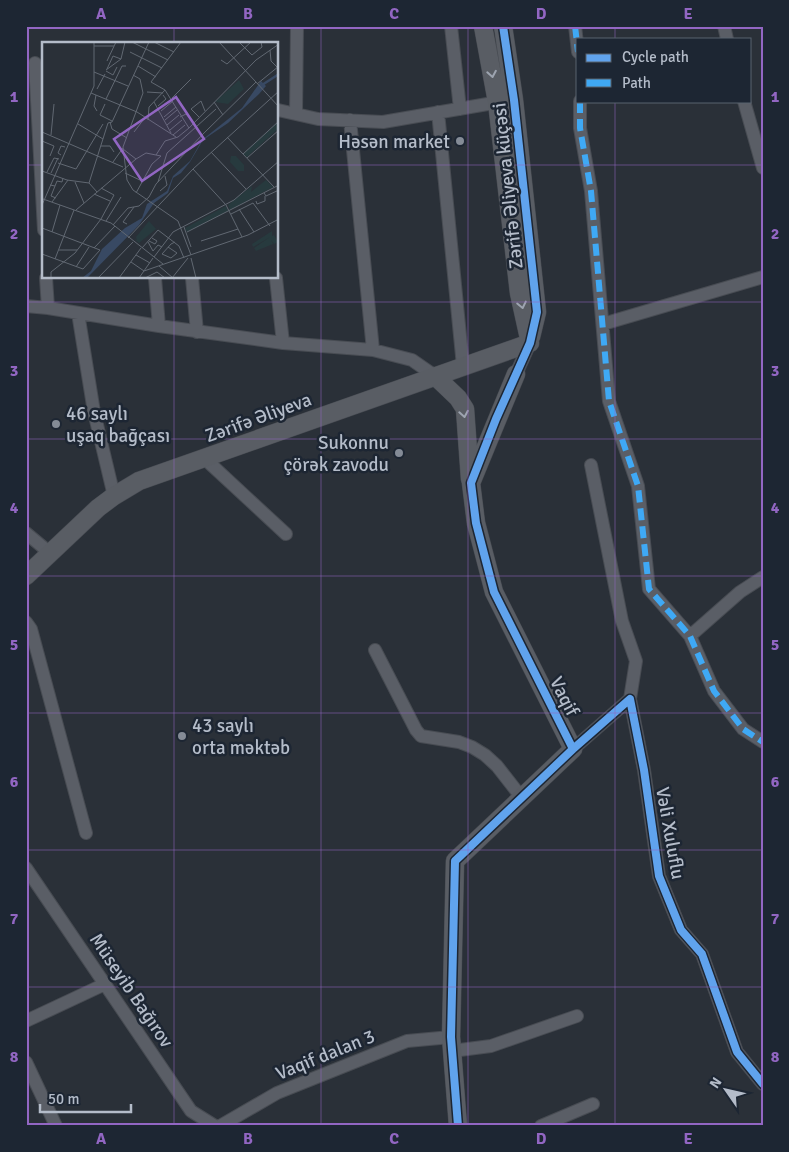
<svg xmlns="http://www.w3.org/2000/svg" width="789" height="1152" viewBox="0 0 789 1152" font-family="Signika,sans-serif">
	<style>
		.lines { fill: none; stroke-linecap: round; stroke-linejoin: round }
		.street-casing { stroke: #484c53; stroke-width: 14 }
		.secondary-casing { stroke: #484c53; stroke-width: 19 }
		.street { stroke: #5a5e66; stroke-width: 12 }
		.secondary { stroke: #595d64; stroke-width: 18 }
		.quiet { stroke: #3fa9f5; stroke-width: 6; stroke-dasharray: 12 6; stroke-linecap: butt }
		.cycleway-casing { stroke: #1d2633; stroke-width: 11 }
		.cycleway { stroke: #60a3ed; stroke-width: 8 }
		.oneway { stroke: #9da4b0 }
		.grid { fill: none; stroke: #9266c3; stroke-width: 1; stroke-opacity: 0.55 }
		.poi-dot { fill: #848b96; stroke: #1d2633; stroke-width: 2 }
		.labels { text-anchor: middle; stroke-width: 5; stroke-linejoin: round; paint-order: stroke }
		.poi-label { font-size: 19px; fill: #b4bcc9; stroke: #1d2633; text-anchor: end }
		.street-label { font-size: 19px; fill: #b4bcc9; stroke: #1d2633 }
		.inset-river { fill: none; stroke: #384963; stroke-width: 2.5 }
		.inset-road { fill: none; stroke: #616872; stroke-width: 1 }
		.view { fill: #9266c3; fill-opacity: 0.15; stroke: #9266c3; stroke-width: 2.5 }
		.inset-edge { fill: none; stroke: #b4bcc9; stroke-width: 2.5 }
		.neatline { fill: none; stroke: #9266c3; stroke-width: 2 }
		.grid-label { font-size: 16px; text-anchor: middle; font-weight: bold; fill: #9266c3 }
	</style>
	<rect width="100%" height="100%" fill="#2a3038"/>
	<g class="lines">
		<!-- street casing -->
		<g class="street-casing">
			<path id="street" d="M 451,26 L 460,109
				M 575,26 L 578,52
				M 724,26 L 727,39
				M 35,63 L 44,230
				M 580,101 L 580,128 L 591,191 L 609,401 L 638,486 L 649,589 L 690,636 L 714,691 L 743,729 L 763,742
				M 744,101 L 763,168
				M 278,110 L 318,119 L 383,122 L 505,101
				M 438,112 L 463,366
				M 296,114 L 297,26
				M 350,120 L 373,350
				M 46,278 L 48,308
				M 155,278 L 159,326
				M 192,278 L 197,332
				M 276,278 L 283,343
				M 26,306 L 48,308 L 159,326 L 283,343 L 373,350 L 412,360 L 435,376
				M 78,313 L 94,412 L 114,496
				M 603,324 L 763,277
				M 516,374 L 530,343
				M 204,458 L 286,534
				M 591,465 L 622,621 L 636,661 L 630,699
				M 26,533 L 50,553
				M 26,622 L 31,629 L 86,833
				M 690,636 L 740,592 L 763,577
				M 375,650 L 416,730 L 421,736 L 459,742 L 472,747 L 485,755 L 497,766 L 522,798
				M 573,749 L 630,699 L 644,770 L 659,876 L 681,930 L 702,954 L 737,1052 L 763,1084
				M 26,868 L 191,1111 L 215,1126
				M 26,1021 L 105,984
				M 452,1051 L 491,1046 L 577,1016
				M 26,1062 L 56,1126
				M 220,1126 L 277,1093 L 407,1041 L 451,1037
				M 541,1126 L 593,1104"/>
		</g>
		<!-- secondary casing -->
		<g class="secondary-casing">
			<path id="secondary" d="M 483,26 L 497,102 L 519,293 L 530,343
				M 503,26 L 514,100 L 537,312 L 531,337
				M 435,376 L 458,398 L 465,409 L 470,479
				M 26,576 L 98,508 L 114,496 L 139,481 L 530,343
				M 458,1126 L 451,1037 L 455,861 L 573,749 L 494,592 L 476,523 L 471,483 L 516,374"/>
		</g>
		<!-- street -->
		<use href="#street" class="street"/>
		<!-- secondary -->
		<use href="#secondary" class="secondary"/>
		<!-- quiet -->
		<path class="quiet" d="M 575,26 L 578,52
			M 580,101 L 580,128 L 591,191 L 609,401 L 638,486 L 649,589 L 690,636 L 714,691 L 743,729 L 763,742"/>
		<!-- cycleway casing -->
		<g class="cycleway-casing">
			<path id="cycleway" d="M 503,26 L 514,100 L 537,312 L 530,343 L 496,419 L 471,483 L 476,523 L 494,592 L 573,749
				M 458,1126 L 451,1037 L 455,861 L 573,749 L 630,699 L 644,770 L 659,876 L 681,930 L 702,954 L 737,1052 L 763,1084"/>
		</g>
		<!-- cycleway -->
		<use href="#cycleway" class="cycleway"/>
	</g>
	<!-- one-way arrows -->
	<defs><path id="oneway-chevron" d="M-2-3.5L2.5 0L-2 3.5" fill="none" stroke-width="1.6" stroke-linecap="round" stroke-linejoin="round" transform="scale(1.25)"/></defs>
	<g class="oneway">
		<use href="#oneway-chevron" transform="translate(492 74) rotate(80)"/>
		<use href="#oneway-chevron" transform="translate(522 305) rotate(78)"/>
		<use href="#oneway-chevron" transform="translate(464 414) rotate(80)"/>
	</g>
	<!-- grid -->
	<path class="grid" d="M 174,26 L 174,44M 321,26 L 321,1126M 468,26 L 468,1126M 615,26 L 615,39M 615,101 L 615,1126M 26,165 L 44,165M 278,165 L 763,165M 174,278 L 174,1126M 26,302 L 763,302M 26,439 L 763,439M 26,576 L 763,576M 26,713 L 763,713M 26,850 L 763,850M 26,987 L 763,987"/>
	<!-- markers -->
	<g class="poi-dot">
		<circle cx="460" cy="141" r="5"/>
		<circle cx="56" cy="424" r="5"/>
		<circle cx="399" cy="453" r="5"/>
		<circle cx="182" cy="736" r="5"/>
	</g>
	<g class="labels">
		<!-- poi labels -->
		<g class="poi-label">
			<text x="450" y="148">Həsən market</text>
			<text x="66" y="420" text-anchor="start">46 saylı<tspan x="66" dy="22">uşaq bağçası</tspan></text>
			<text x="389" y="449">Sukonnu<tspan x="389" dy="22">çörək zavodu</tspan></text>
			<text x="192" y="732" text-anchor="start">43 saylı<tspan x="192" dy="22">orta məktəb</tspan></text>
		</g>
		<!-- street labels -->
		<g class="street-label">
			<text transform="translate(507 186) rotate(-96)" y="7">Zərifə Əliyeva küçəsi</text>
			<text transform="translate(258 417) rotate(-20)" y="7">Zərifə Əliyeva</text>
			<text transform="translate(565 696) rotate(63)" y="7">Vaqif</text>
			<text transform="translate(671 833) rotate(80)" y="7">Vəli Xuluflu</text>
			<text transform="translate(132 990) rotate(56)" y="7">Müseyib Bağırov</text>
			<text transform="translate(325 1054) rotate(-22)" y="7">Vaqif dalan 3</text>
		</g>
	</g>
	<!-- overview -->
	<g transform="translate(42 42)">
		<rect width="236" height="236" fill="#2a3038"/>
		<path d="M 197,38 L 202,47 L 186,62 L 173,60 ZM 236,80 L 236,87 L 205,115 L 201,112 ZM 189,114 L 194,114 L 202,123 L 202,129 L 196,129 L 188,120 ZM 224,138 L 231,145 L 188,168 L 186,163 L 210,144 L 209,150 ZM 184,164 L 186,169 L 145,190 L 143,186 ZM 107,179 L 114,187 L 97,201 L 92,197 L 95,198 L 94,195 ZM 230,189 L 230,194 L 232,193 L 236,200 L 232,202 L 229,198 L 231,202 L 214,209 L 212,206 L 228,195 L 211,205 L 210,202 Z" fill="#273a3e"/>
		<path d="M 219,39 L 224,44 L 217,52 L 186,81 L 161,98 L 148,120 L 139,131 L 131,136 L 126,151 L 112,161 L 97,183 L 45,236 L 40,236 L 49,229 L 60,207 L 83,186 L 100,176 L 105,162 L 125,149 L 131,134 L 148,119 L 160,98 L 200,66 Z" fill="#384963"/>
		<path class="inset-river" d="M 220,43 L 237,32"/>
		<path class="inset-road" d="M 90,0 L 126,18M 112,0 L 132,10M 177,0 L 237,65M 197,0 L 210,13 L 220,5 L 219,0M 52,4 L 72,4M 228,8 L 229,19 L 235,25M 88,10 L 120,26M 179,18 L 185,22 L 209,0M 65,19 L 74,0M 96,24 L 114,35M 65,27 L 71,14 L 79,17M 64,28 L 79,17 L 83,0M 64,29 L 71,33 L 75,25M 52,30 L 86,44M 91,33 L 98,37 L 101,51 L 81,105 L 85,138 L 91,148 L 136,179 L 149,213M 215,42 L 237,24M 55,47 L 63,32M 123,48 L 109,40 L 139,0M 105,50 L 121,51M 49,51 L 95,70 L 134,95M 54,53 L 52,64 L 55,69M 130,56 L 149,37M 64,57 L 80,24 L 84,24M 112,60 L 129,91M 172,60 L 181,73M 63,62 L 58,73 L 70,79M 116,64 L 124,57 L 121,53M 0,67 L 0,94M 119,69 L 131,59M 122,75 L 134,65M 138,75 L 144,72 L 150,79M 157,75 L 149,67 L 159,59 L 163,69M 106,78 L 107,65 L 123,48 L 147,86M 123,78 L 135,68M 68,80 L 70,87 L 85,96M 36,82 L 61,97M 125,83 L 137,73M 128,88 L 140,78M 0,90 L 81,125M 92,90 L 102,77M 9,93 L 12,62M 131,93 L 143,83M 185,95 L 232,145M 0,99 L 12,104 L 8,114M 59,104 L 68,104 L 72,110M 81,107 L 94,117M 169,110 L 204,147M 201,112 L 237,79M 19,113 L 16,111 L 19,104 L 23,105M 114,113 L 123,99 L 136,95 L 147,86 L 214,18 L 237,2M 205,116 L 237,88M 71,120 L 81,106M 16,121 L 34,127 L 61,82M 151,127 L 184,163 L 200,195M 0,129 L 25,138 L 47,141 L 55,150M 5,130 L 12,116 L 17,117M 9,131 L 16,116M 83,131 L 100,139M 33,140 L 42,161M 116,140 L 125,111 L 174,67M 47,141 L 66,81 L 70,80 L 107,0M 8,143 L 13,144 L 15,139 L 20,140 L 21,136M 13,144 L 9,154 L 14,156M 118,149 L 125,143 L 123,134M 94,151 L 110,122 L 119,114 L 114,113M 222,151 L 224,154 L 237,148M 52,152 L 68,159M 1,157 L 69,181 L 121,222M 214,159 L 215,162 L 223,159 L 223,154M 10,160 L 26,138M 0,163 L 52,44 L 52,0M 197,167 L 212,190M 34,168 L 94,117 L 104,111 L 114,113M 189,172 L 211,161 L 228,184M 64,179 L 79,155M 85,182 L 81,180 L 92,165M 71,183 L 86,166 L 97,164 L 107,155 L 114,142 L 161,92 L 214,40M 142,185 L 149,205M 0,186 L 58,208 L 41,227 L 0,212M 10,190 L 18,163M 145,190 L 237,143M 86,196 L 151,127 L 237,49M 107,199 L 113,202 L 115,199 L 110,196M 159,199 L 196,187M 106,200 L 111,209 L 116,203 L 120,205M 126,205 L 135,211 L 129,216 L 120,212 L 129,202 L 133,200M 52,206 L 73,184M 100,206 L 116,188 L 137,204 L 142,216M 17,208 L 35,208M 94,213 L 108,221M 112,215 L 131,190 L 192,158 L 237,119M 149,216 L 154,236M 13,217 L 32,168M 89,220 L 102,229M 117,224 L 131,236M 34,225 L 47,205M 102,229 L 206,193 L 237,177M 9,236 L 9,230 L 33,211 L 59,177 L 72,153 L 59,146M 56,236 L 91,200M 77,236 L 99,206M 97,236 L 111,216M 103,236 L 115,230 L 123,236M 130,236 L 146,216"/>
		<path class="view" d="M 134,55 L 162,97 L 100,139 L 72,97 Z"/>
		<rect width="236" height="236" class="inset-edge"/>
	</g>
	<!-- border -->
	<rect width="789" height="1152" fill="none" stroke="#1d2633" stroke-width="55"/>
	<!-- legend -->
	<rect x="576" y="38" width="175" height="65" fill="#1d2633" stroke="#59626f"/>
	<rect x="586" y="54" width="25" height="8" fill="#60a3ed" stroke="#59626f"/>
	<text x="622" y="62" font-size="15" fill="#b4bcc9">Cycle path</text>
	<rect x="586" y="79" width="25" height="8" fill="#3fa9f5" stroke="#59626f"/>
	<text x="622" y="88" font-size="15" fill="#b4bcc9">Path</text>
	<!-- north arrow -->
	<g transform="translate(726 1090) rotate(304)" stroke="#1d2633" stroke-width="4" paint-order="stroke">
	<path d="M0-4L9 19L0 12L-9 19Z" fill="#b4bcc9"/>
	<text y="-8" font-size="14" font-weight="bold" text-anchor="middle" fill="#b4bcc9">N</text>
	</g>
	<!-- scale -->
	<path d="M40 1104v8h91v-8" fill="none" stroke="#b4bcc9" stroke-width="2.5"/>
	<text x="48" y="1104" font-size="15" fill="#b4bcc9" stroke="#1d2633" stroke-width="4" paint-order="stroke">50 m</text>
	<rect x="28" y="28" width="734" height="1096" class="neatline"/>
	<g class="grid-label">
		<text x="101" y="19">A</text>
		<text x="248" y="19">B</text>
		<text x="394" y="19">C</text>
		<text x="541" y="19">D</text>
		<text x="688" y="19">E</text>
		<text x="14" y="102">1</text>
		<text x="775" y="102">1</text>
		<text x="14" y="239">2</text>
		<text x="775" y="239">2</text>
		<text x="14" y="376">3</text>
		<text x="775" y="376">3</text>
		<text x="14" y="513">4</text>
		<text x="775" y="513">4</text>
		<text x="14" y="650">5</text>
		<text x="775" y="650">5</text>
		<text x="14" y="787">6</text>
		<text x="775" y="787">6</text>
		<text x="14" y="924">7</text>
		<text x="775" y="924">7</text>
		<text x="14" y="1062">8</text>
		<text x="775" y="1062">8</text>
		<text x="101" y="1144">A</text>
		<text x="248" y="1144">B</text>
		<text x="394" y="1144">C</text>
		<text x="541" y="1144">D</text>
		<text x="688" y="1144">E</text>
	</g>
</svg>
